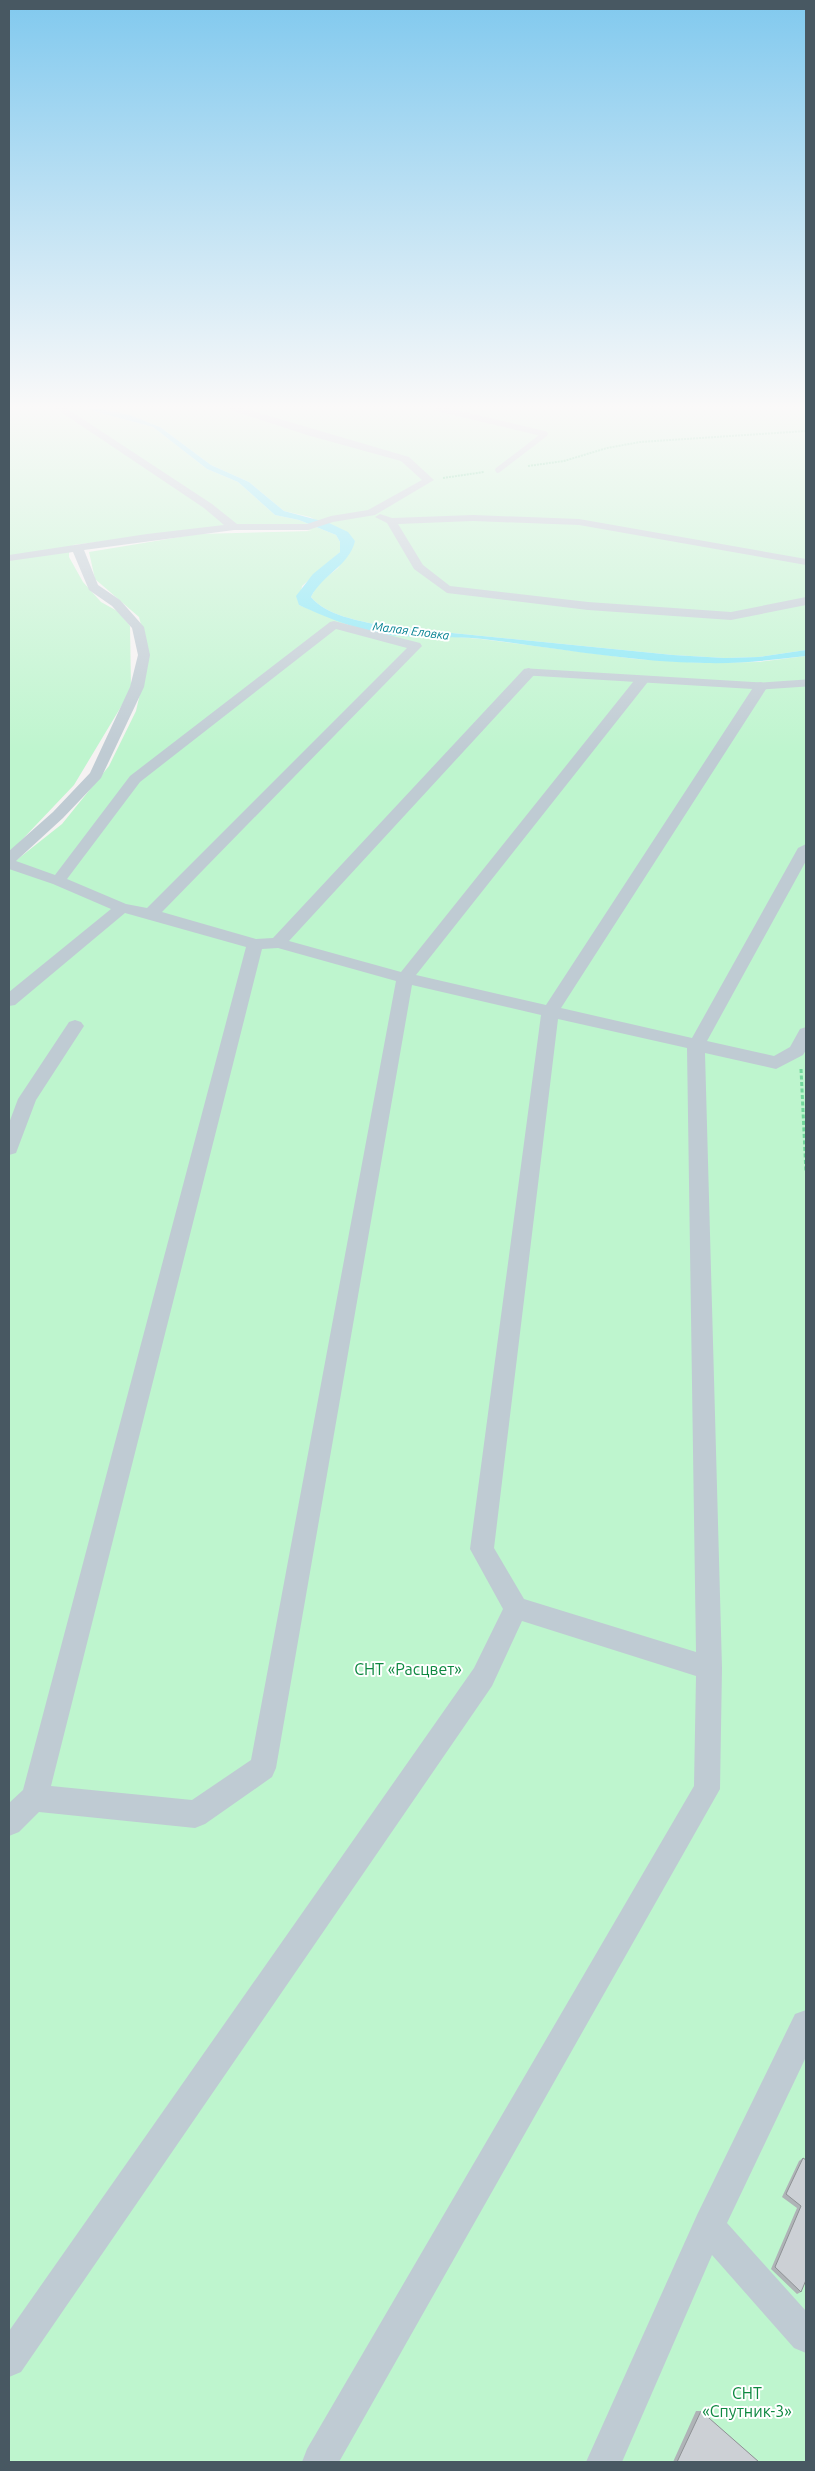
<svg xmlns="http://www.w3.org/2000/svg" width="815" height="2471" viewBox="0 0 815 2471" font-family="Ubuntu,sans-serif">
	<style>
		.green { fill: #bef5ce }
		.water { fill: #87e8f6 }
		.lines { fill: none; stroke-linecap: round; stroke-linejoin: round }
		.path-far1 { stroke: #72d79c; stroke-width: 2; stroke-dasharray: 2 1; stroke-linecap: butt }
		.path { stroke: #72d79c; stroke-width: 3; stroke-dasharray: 4 2.5; stroke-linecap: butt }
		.lane-far1 { stroke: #bfcbd3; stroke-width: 5.5 }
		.lane { stroke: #bfcbd3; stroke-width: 7 }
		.street { fill: #bfcbd3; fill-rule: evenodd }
		.wall { fill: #afb3b7 }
		.building { fill: #ccd0d5; stroke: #8f9295 }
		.labels { text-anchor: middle; stroke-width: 4; stroke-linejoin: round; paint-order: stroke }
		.far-water-label { font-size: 12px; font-style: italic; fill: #048192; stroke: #fff }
		.near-park-label { font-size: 16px; fill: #0e8840; stroke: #fff }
	</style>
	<rect width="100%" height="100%" fill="#f5f2f2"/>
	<!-- green -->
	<path class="green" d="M 9,408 L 82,408 L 153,427 L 207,469 L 238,482 L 275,515 L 299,520 L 336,535 L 340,542 L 340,552 L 302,586 L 299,605 L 351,626 L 399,636 L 435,635 L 481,639 L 636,659 L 704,663 L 759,662 L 806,656 L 806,2462 L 9,2462 L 9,866 L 62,824 L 109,766 L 136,711 L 149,654 L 139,617 L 95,579 L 89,552 L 198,534 L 312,531 L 281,525 L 242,524 L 73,545 L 69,553 L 69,557 L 83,582 L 101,602 L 119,612 L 130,626 L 131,690 L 74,785 L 16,846 L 9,851 Z
		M 97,408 L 806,408 L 806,650 L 758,657 L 725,658 L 673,655 L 382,626 C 358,620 327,616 311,597 L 318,584 L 338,568 L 355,541 L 310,517 L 284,511 L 249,482 L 211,465 L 160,427 L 130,415 Z"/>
	<!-- water -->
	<path class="water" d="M 82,408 L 97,408 L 130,415 L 160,427 L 211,465 L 249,482 L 284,511 L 329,523 L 348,532 L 355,541 C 349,566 323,574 311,597 C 327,616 358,620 382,626 L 673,655 L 725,658 L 758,657 L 806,650 L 806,656 C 772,660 739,664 705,663 C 631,662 556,648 483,639 C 454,636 428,638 400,636 C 366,634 330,619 299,605 L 296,596 L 313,574 L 340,552 L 340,542 L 336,535 L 299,520 L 275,515 L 238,482 L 207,469 L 153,427 Z"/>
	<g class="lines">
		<!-- path-far1 -->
		<path class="path-far1" d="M 528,466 L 564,461 L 607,448 L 640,442 L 806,431
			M 443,478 L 484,472"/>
		<!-- path -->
		<path class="path" d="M 801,1069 L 806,1173"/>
		<!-- lane-far1 -->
		<path class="lane-far1" d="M 436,408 L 545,434 L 498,470"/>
		<!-- lane -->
		<path class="lane" d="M 529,672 L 761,686 L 806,683"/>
		<!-- street -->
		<path class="street" d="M 55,408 L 66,408 L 212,504 L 237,524 L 307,524 L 331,516 L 368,510 L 422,480 L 401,461 L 307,435 L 230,410 L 228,408 L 242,408 L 409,457 L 434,480 L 375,515 L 333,522 L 308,530 L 234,530 L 84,550 L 98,585 L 120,600 L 144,627 L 150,655 L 144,687 L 101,778 L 63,818 L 16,861 L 55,875 L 130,776 L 330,622 L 334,621 L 420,643 L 422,646 L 162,912 L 256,939 L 273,938 L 524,669 L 529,668 L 535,672 L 534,675 L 289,941 L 401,972 L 637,677 L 647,677 L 649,680 L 647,683 L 416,975 L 546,1005 L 756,683 L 761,682 L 768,686 L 561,1008 L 692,1038 L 798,848 L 806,844 L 806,861 L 707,1041 L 774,1056 L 790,1047 L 800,1029 L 806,1027 L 806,1050 L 803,1055 L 776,1069 L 705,1053 L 722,1668 L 720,1789 L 339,2462 L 302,2462 L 307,2449 L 694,1786 L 696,1676 L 522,1621 L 492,1686 L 21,2372 L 9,2377 L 9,2331 L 474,1668 L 503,1609 L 470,1549 L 541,1015 L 412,985 L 276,1768 L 272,1777 L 205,1824 L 195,1828 L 39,1812 L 19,1832 L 9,1836 L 9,1803 L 23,1790 L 246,947 L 125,913 L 15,1005 L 9,1006 L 9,992 L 111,909 L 53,884 L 9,869 L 9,851 L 53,812 L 90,773 L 130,687 L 138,655 L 132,628 L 112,606 L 89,590 L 73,552 L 9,561 L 9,555 L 147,534 L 224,525 L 204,508 ZM 336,629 L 407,648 L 147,908 L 126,904 L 67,879 L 140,782 ZM 278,948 L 396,981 L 251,1760 L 192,1800 L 51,1786 L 262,949 ZM 558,1019 L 687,1048 L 696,1652 L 524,1599 L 494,1548 Z
			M 380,514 L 392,518 L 473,515 L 579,519 L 806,559 L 806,565 L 579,525 L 473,521 L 398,524 L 423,565 L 450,586 L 588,602 L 731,612 L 806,597 L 806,605 L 731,620 L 588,610 L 447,593 L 414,569 L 387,523 L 375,517 Z
			M 75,1020 L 81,1022 L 84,1026 L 36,1100 L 16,1153 L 9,1155 L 9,1123 L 18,1099 L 69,1022 Z
			M 806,2010 L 806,2057 L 727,2223 L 806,2311 L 806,2353 L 794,2348 L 712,2255 L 622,2462 L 586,2462 L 697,2215 L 795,2014 Z"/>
	</g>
	<!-- wall -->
	<path class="wall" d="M 803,2158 L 801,2292 L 797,2294 L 771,2269 L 797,2208 L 782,2197 L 799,2161 Z
		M 696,2411 L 701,2411 L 759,2462 L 673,2462 Z"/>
	<!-- building -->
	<path class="building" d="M 803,2158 L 806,2160 L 806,2280 L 801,2292 L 775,2267 L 801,2206 L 786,2194 Z
		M 701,2411 L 759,2462 L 677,2462 Z"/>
	<!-- sky -->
	<linearGradient id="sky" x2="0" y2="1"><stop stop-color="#81c9ee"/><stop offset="0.54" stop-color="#faf9f9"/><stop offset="1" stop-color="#faf9f9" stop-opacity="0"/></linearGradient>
	<rect width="815" height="754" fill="url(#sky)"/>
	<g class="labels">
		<!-- far-water labels -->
		<g class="far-water-label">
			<text transform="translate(411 631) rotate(7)" y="4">Малая Еловка</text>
		</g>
		<!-- near-park labels -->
		<g class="near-park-label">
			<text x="408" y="1675">СНТ «Расцвет»</text>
			<text x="747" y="2399">СНТ<tspan x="747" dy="18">«Спутник-3»</tspan></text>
		</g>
	</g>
	<!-- border -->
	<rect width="815" height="2471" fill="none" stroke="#485862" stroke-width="20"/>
</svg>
